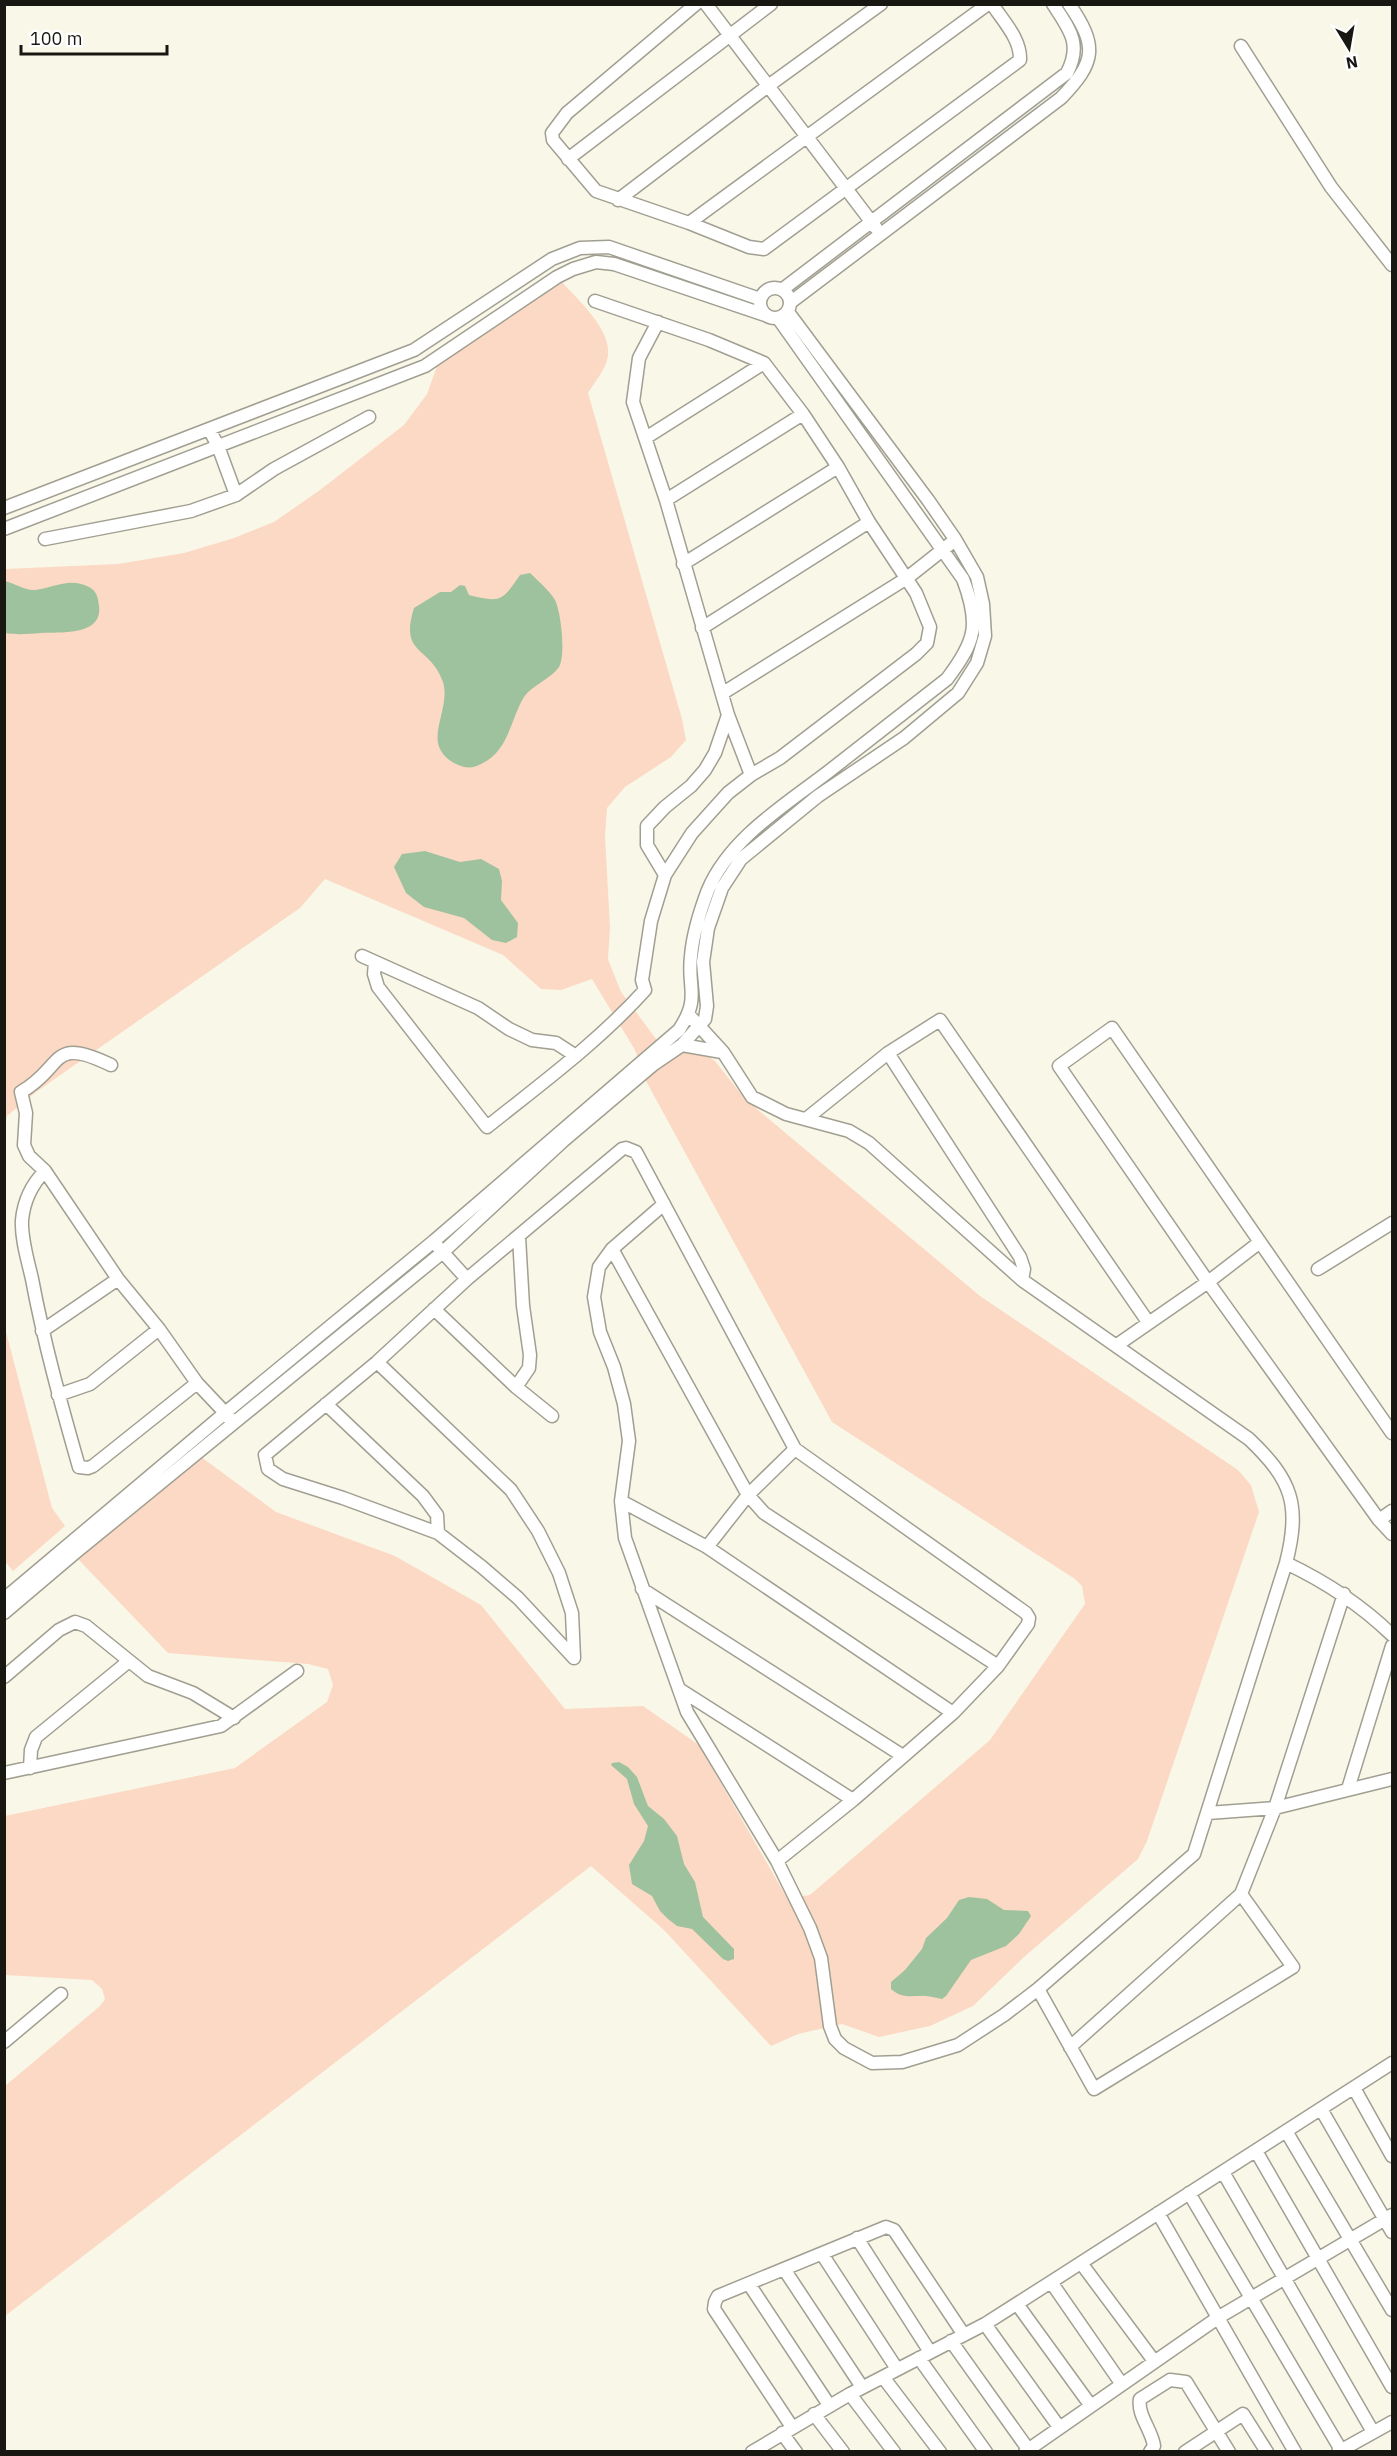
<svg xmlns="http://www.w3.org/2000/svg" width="1397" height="2456" viewBox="0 0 1397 2456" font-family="'IBM Plex Sans',sans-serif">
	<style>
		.green { fill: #fcd9c4 }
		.water { fill: #9ec29e }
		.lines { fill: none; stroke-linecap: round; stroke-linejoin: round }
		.minor-casing { stroke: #a19f91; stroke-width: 15 }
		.minor { stroke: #fff; stroke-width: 12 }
	</style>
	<rect width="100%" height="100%" fill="#f9f7e8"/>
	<!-- green -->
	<path class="green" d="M 558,278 C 575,297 616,332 607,360 C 604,371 594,383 588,393 L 682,719 L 686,740 L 671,757 L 625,787 L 607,808 L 605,836 L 610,928 L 608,959 L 621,992 L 671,1059 L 683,1051 L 698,1049 L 715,1061 L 745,1099 L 980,1296 L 1238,1470 L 1251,1485 L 1259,1512 L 1147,1841 L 1138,1859 L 1024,1957 L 973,2006 L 930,2026 L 879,2037 L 842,2024 L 798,2034 L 771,2046 L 664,1930 L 591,1866 L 5,2316 L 5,2086 L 100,2006 L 105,1999 L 102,1989 L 92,1980 L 5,1975 L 5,1816 L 235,1768 L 327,1702 L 333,1685 L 328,1669 L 308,1664 L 168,1653 L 78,1559 L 201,1457 L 276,1512 L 395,1556 L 481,1605 L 565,1709 L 643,1706 L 699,1745 L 787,1898 L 810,1895 L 990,1740 L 1085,1604 L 1082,1586 L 1075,1579 L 832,1422 L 646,1081 L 635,1050 L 592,979 L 561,990 L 541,989 L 503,955 L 325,879 L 300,908 L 36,1092 L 7,1116 L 5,1127 L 5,569 L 118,564 L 184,553 L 234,538 L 274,522 L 320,490 L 404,425 L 427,394 L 440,358 Z
		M 4,1324 L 52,1508 L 65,1526 L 13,1571 L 4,1560 Z"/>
	<!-- water -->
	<path class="water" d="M 530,573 C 538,581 549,590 555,600 C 561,612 566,655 559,667 C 551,679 532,685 524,697 C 510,720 509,751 481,764 C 475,767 472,768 464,767 C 454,764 445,759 440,749 C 431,731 450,705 443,682 C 430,645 399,656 414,608 L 440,592 L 451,592 L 460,585 L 465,586 L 469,595 C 501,603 502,601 520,575 Z
		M 5,581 C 14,583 26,591 35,590 C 54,588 69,577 89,587 C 97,591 98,598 99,606 C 103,636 60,632 41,633 C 28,634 17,635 5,633 Z
		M 425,851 L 460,862 L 481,859 L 499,869 L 502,881 L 501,900 L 518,923 L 517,937 L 506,943 L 492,940 L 464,918 L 424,907 L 406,893 L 394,867 L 402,854 Z
		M 619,1762 L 628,1767 L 637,1777 L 648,1806 L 664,1819 L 677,1836 L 684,1864 L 695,1882 L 703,1917 L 734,1949 L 734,1959 L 728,1961 L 723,1959 L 692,1929 L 677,1926 L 668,1919 L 660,1911 L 652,1896 L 632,1884 L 629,1865 L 644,1841 L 648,1826 L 634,1804 L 627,1779 L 611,1765 L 612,1763 Z
		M 969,1897 L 987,1899 L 1004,1910 L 1028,1911 L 1031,1916 L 1019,1934 L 1006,1946 L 971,1960 L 946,1996 L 942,1999 C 935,1998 927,1995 921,1996 C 909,1996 901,1998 891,1989 L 891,1982 L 905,1970 L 922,1949 L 926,1938 L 947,1918 L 959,1900 Z"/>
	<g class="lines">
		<!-- minor casing -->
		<g class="minor-casing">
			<path id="minor" d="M 696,4 L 567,113 L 552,133 L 553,140 L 596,191 L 689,223 L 749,247 L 764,249 L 1020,60 C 1021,39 1003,21 992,4
				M 706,4 L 876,228
				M 1241,46 L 1331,187 L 1392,265
				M 568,159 L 771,4
				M 618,200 L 768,86 L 881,4
				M 689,223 L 988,4
				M760 303a15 15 0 1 1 30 0a15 15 0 1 1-30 0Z
				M 783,289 L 1067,73 C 1082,44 1070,30 1053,4
				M 791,302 L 1061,98 C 1096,62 1098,46 1069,4
				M 658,322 L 639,358 L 633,402 L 666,500 L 728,715 L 751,775
				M 209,429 L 218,446 L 236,495
				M 647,437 L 764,363
				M 666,500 L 803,414
				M 4,508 L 414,350 L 552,259 L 580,248 L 609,247 L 760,299
				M 4,529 L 425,366 L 557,277 L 573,269 L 596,262 L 614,264 L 768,316
				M 45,539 L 191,511 L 236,495 L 274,469 L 369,417
				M 683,564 L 838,467
				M 702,628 L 869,522
				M 723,693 L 907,578 L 950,544
				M 665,875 L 647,845 L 647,826 L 665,807 L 691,786 L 705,770 L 715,753 L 728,715
				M 362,956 L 478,1008 L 509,1029 L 532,1040 L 556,1043 L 576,1056
				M 375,962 L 374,974 L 378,987 L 487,1127 C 542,1083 598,1042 645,990 L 642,980 L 651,921 L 665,875 L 692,833 L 728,793 L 751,775 L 780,758 L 916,654 L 927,643 L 930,627 L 916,593 L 869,522 L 838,467 L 803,414 L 764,363 L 709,340 L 595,301
				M 682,1045 L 722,1052
				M 888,1053 L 1020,1257 L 1024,1269 L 1022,1280
				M 111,1065 C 49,1035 65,1067 21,1092 L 26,1113 L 24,1145 L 29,1156 L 45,1171 L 118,1279 L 159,1329 L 197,1383 L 230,1418
				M 806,1119 L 888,1053 L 940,1020 L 1148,1322
				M 45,1171 C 31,1185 24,1200 22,1220 C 21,1239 28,1261 32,1279 C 44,1343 61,1404 79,1467 L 88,1468 L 93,1466 L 197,1383
				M 664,1204 L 612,1249 L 599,1267 L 594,1297 L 600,1332 L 614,1367 L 624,1404 L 629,1441 L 621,1501 L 625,1538 L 687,1712 L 777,1861 L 810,1928 L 821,1958 L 830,2026 L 835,2039 L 844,2048 L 872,2063 L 902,2062 L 958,2045 L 1004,2015 L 1038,1989 L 1194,1854 L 1286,1563 C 1301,1505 1292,1480 1249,1439 L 1022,1280 L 869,1143 L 849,1131 L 786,1114 L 752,1097 L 723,1052 L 689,1015
				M 438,1247 L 467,1279
				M 612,1249 L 748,1495 L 764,1513 L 998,1666
				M 1318,1269 L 1392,1223
				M 434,1309 L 516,1387 L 552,1416
				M 42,1331 L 118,1279
				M 1117,1345 L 1208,1282 L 1260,1242
				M 377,1362 L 511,1490 L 538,1531 L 559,1573 L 572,1613 L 574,1658
				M 516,1387 L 529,1368 L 530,1355 L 523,1306 L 519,1237
				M 58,1395 L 90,1384 L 159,1329
				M 326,1404 L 423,1496 L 437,1515 L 438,1533
				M 1392,1433 L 1112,1028 L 1059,1066 L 1208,1282 L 1379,1520 L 1392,1534
				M 621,1501 L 707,1547 L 953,1713
				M 1379,1520 L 1392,1511
				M 707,1547 L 748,1495 L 795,1449
				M 1286,1563 C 1326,1582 1360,1604 1392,1635
				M 642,1589 L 903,1756
				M 4,1599 L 225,1413 L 434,1241 L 679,1030 C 701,997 687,989 691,956 C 693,933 700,911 708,890 C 730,838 785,805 828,772 C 868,741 907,710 947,679 C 976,641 980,624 963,579 L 778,318
				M 4,1613 L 76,1552 L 443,1252 L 563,1141 L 654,1064 L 682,1045 L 705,1019 L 707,1006 L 703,962 L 708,928 L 722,888 L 741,859 L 818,796 L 904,738 L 958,693 L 977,663 L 985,636 L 983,604 L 977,577 L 955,539 L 928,500 L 788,312
				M 574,1658 L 518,1598 L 482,1567 L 438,1533 L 343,1498 L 283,1479 L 268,1469 L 265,1455 L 377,1362 L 467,1279 L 622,1149 L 626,1148 L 636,1152 L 795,1449 L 1026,1613 L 1029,1618 L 1028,1624 L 998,1666 L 953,1713 L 853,1800 L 777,1861
				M 4,1677 L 59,1630 L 75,1622 L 86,1626 L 148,1676 L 193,1693 L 234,1718
				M 679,1689 L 853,1800
				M 30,1768 L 31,1750 L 36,1737 L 129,1661
				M 4,1773 L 221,1726 L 297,1671
				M 1348,1789 L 1392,1646
				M 1208,1813 L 1275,1808 L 1392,1779
				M 1038,1989 L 1094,2089 L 1293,1967 L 1241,1894
				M 4,2042 L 61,1994
				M 1070,2047 L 1241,1894 L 1275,1808 L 1344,1594
				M 1354,2088 L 1392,2156
				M 1321,2109 L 1392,2232
				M 1286,2131 L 1392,2310
				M 1256,2151 L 1392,2387
				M 1223,2172 L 1373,2432
				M 1189,2193 L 1341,2450
				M 1158,2213 L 1295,2452
				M 857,2238 L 930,2352
				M 822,2254 L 897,2369
				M 1081,2263 L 1154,2361
				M 784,2269 L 862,2387
				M 1051,2282 L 1392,2063
				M 749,2284 L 829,2405
				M 1017,2304 L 1091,2406
				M 985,2324 L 1059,2427
				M 951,2341 L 1028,2449
				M 919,2358 L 986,2452
				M 883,2377 L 940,2452
				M 850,2394 L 894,2452
				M 814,2414 L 843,2452
				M 792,2427 L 714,2309 L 715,2302 L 718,2296 L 886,2227 L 894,2230 L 964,2335
				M 782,2433 L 796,2452
				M 752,2452 L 850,2394 L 985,2324 L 1051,2282 L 1121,2383
				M 1025,2452 L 1219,2317 L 1392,2215
				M 1150,2452 L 1154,2446 C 1152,2430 1137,2415 1140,2399 L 1170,2380 L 1186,2382 L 1229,2452
				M 1185,2452 L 1243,2414 L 1267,2452
				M 1338,2452 L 1392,2422"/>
		</g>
		<!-- minor -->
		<use href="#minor" class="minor"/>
	</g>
	<!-- border -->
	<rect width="1397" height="2456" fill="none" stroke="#181712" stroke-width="12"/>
	<!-- north arrow -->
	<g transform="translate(1349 48) rotate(169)" stroke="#ffffff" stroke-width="4.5" paint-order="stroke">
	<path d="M0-4.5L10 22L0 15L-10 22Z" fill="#181712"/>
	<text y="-9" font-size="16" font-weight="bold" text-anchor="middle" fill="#181712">N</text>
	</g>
	<!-- scale -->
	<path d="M21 45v9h146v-9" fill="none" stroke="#181712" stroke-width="3"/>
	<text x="30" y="45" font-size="18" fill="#181712" stroke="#ffffff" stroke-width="4.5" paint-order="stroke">100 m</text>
</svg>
